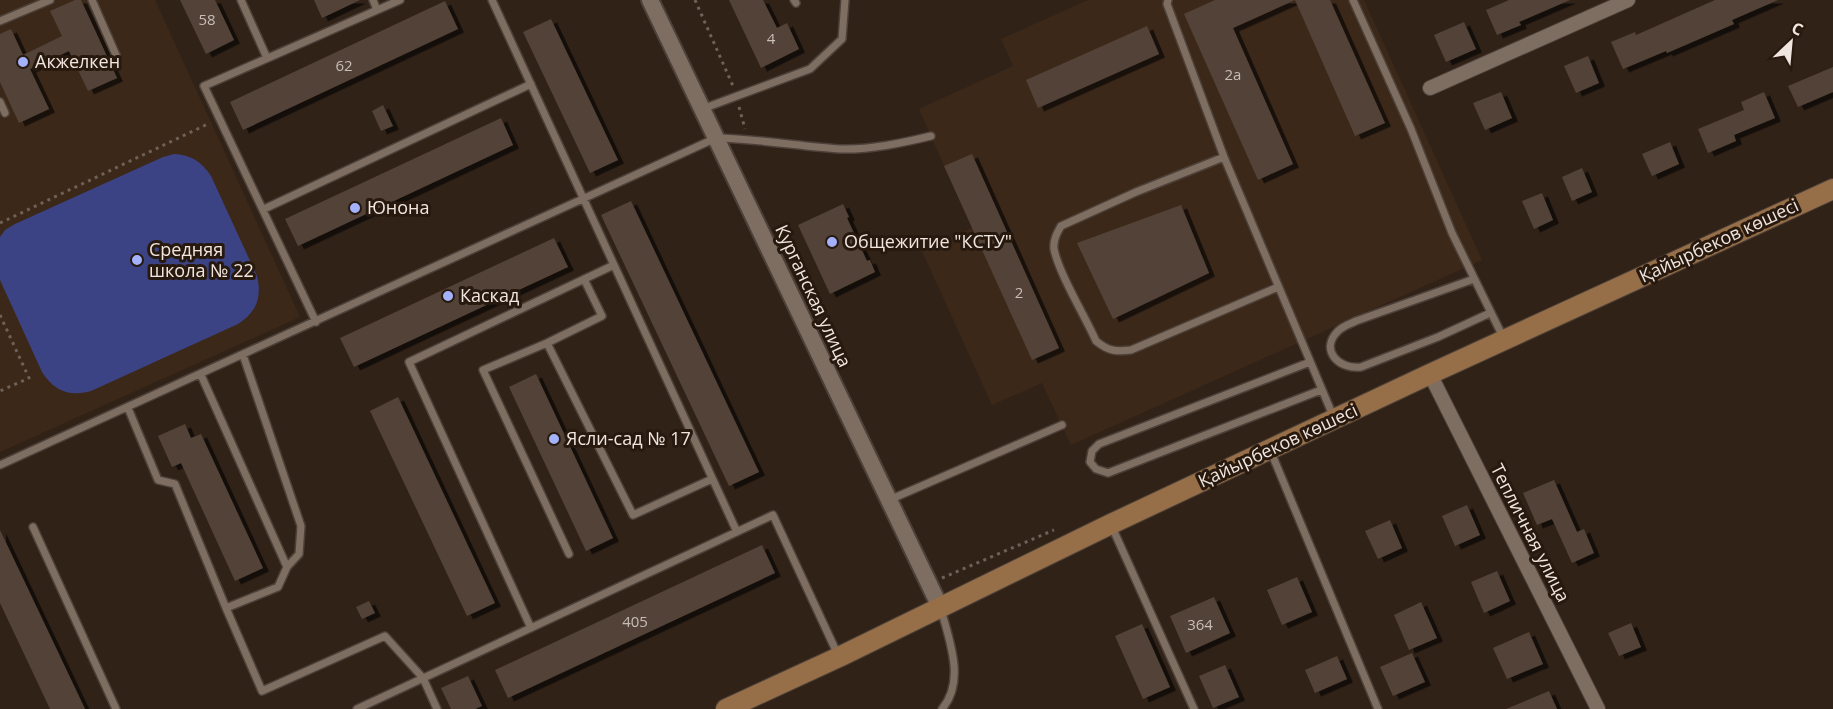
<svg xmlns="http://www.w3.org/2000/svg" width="1833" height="709" viewBox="0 0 1833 709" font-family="'Open Sans',sans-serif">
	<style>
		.built { fill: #3c2819 }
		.green { fill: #3b4384 }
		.building { fill: #524237; filter: url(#shadow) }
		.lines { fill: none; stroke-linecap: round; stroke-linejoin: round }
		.service-casing { stroke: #4c4038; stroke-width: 10 }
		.minor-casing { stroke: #4c4038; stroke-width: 16 }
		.tertiary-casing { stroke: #4c4038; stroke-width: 20 }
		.secondary-casing { stroke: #4c4038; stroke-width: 22 }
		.path { stroke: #6e6158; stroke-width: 3; stroke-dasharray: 3 4.5; stroke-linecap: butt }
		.service { stroke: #7e6d61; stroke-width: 7 }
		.minor { stroke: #7e6d61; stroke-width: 14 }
		.tertiary { stroke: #7e6d61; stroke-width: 16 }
		.secondary { stroke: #966e47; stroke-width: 20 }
		.poi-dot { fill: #a4b2fc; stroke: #27190e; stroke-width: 2 }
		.labels { text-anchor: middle; stroke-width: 6; stroke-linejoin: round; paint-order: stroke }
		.number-label { font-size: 15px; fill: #c8bdb5 }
		.poi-label { font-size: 18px; fill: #f0e6df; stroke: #27190e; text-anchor: start }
		.street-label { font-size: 18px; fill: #f0e6df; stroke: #27190e }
	</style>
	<defs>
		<filter id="shadow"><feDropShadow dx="6" dy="3.5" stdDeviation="0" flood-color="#0009"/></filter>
	</defs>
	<rect width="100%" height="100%" fill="#312218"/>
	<!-- built -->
	<path class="built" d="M 0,0 L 155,0 L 300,317 L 0,452 Z
		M 1088,0 L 1364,0 L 1482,260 L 1071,445 L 1042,383 L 992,405 L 922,251 L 972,228 L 919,109 L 1013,66 L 1001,39 Z"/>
	<!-- green -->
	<path class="green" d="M 174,154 C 191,155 201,161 211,176 L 257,276 C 262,297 257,312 238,324 L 91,391 C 69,397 54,391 42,372 L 0,280 L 0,237 L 5,230 L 15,224 L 163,157 Z"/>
	<!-- building -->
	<path class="building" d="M 75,0 L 81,0 L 117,78 L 88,91 L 69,51 L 30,69 L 49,109 L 19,123 L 0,82 L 0,34 L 11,29 L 23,55 L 62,36 L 50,11 Z
		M 180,0 L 215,0 L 234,40 L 206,54 Z
		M 314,0 L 360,0 L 322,18 Z
		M 729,0 L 763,0 L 777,28 L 787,23 L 799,49 L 761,68 Z
		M 1215,0 L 1330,0 L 1385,123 L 1355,136 L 1295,0 L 1233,28 L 1293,164 L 1258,180 L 1184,14 Z
		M 1509,0 L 1570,0 L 1519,22 L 1521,25 L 1497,35 L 1486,10 Z
		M 1715,0 L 1778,0 L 1732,20 L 1734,24 L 1667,53 L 1666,51 L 1623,69 L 1611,42 L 1635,32 L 1636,35 Z
		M 445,1 L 458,29 L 243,130 L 230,102 Z
		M 551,19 L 618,160 L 590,173 L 523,32 Z
		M 1464,22 L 1476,49 L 1446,62 L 1434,35 Z
		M 1147,26 L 1159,54 L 1038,108 L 1026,80 Z
		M 1588,56 L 1599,83 L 1576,93 L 1564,66 Z
		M 1833,67 L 1833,92 L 1798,107 L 1788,86 Z
		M 1501,92 L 1512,118 L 1485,130 L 1473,103 Z
		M 1764,92 L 1775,118 L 1734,135 L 1736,141 L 1708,153 L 1698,129 L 1744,110 L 1741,102 Z
		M 383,105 L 393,126 L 381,131 L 372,111 Z
		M 501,118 L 513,145 L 298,246 L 285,219 Z
		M 1670,142 L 1679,164 L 1652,176 L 1642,154 Z
		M 972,154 L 1059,348 L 1032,360 L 944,166 Z
		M 1582,168 L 1592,192 L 1572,201 L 1562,177 Z
		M 1542,193 L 1553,220 L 1534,229 L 1522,201 Z
		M 631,201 L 759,472 L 729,486 L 601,215 Z
		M 843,204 L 849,217 L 847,218 L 867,261 L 870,260 L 875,272 L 830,294 L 798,225 Z
		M 1181,205 L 1209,273 L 1113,319 L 1077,243 Z
		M 554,238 L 568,267 L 354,367 L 340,338 Z
		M 536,374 L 613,538 L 586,551 L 509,387 Z
		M 398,397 L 495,603 L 467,616 L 370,411 Z
		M 185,424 L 191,438 L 201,434 L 263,568 L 235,581 L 181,463 L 172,467 L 158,436 Z
		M 1554,480 L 1577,532 L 1584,529 L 1594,553 L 1572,563 L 1552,519 L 1537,525 L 1523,493 Z
		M 1467,505 L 1480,535 L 1455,546 L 1442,516 Z
		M 1390,520 L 1402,548 L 1378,559 L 1365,531 Z
		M 0,530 L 85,709 L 50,709 L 0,603 Z
		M 762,545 L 775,573 L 508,698 L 495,670 Z
		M 1497,571 L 1510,601 L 1484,613 L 1471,582 Z
		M 1297,577 L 1312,612 L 1282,625 L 1267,590 Z
		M 1214,597 L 1230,633 L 1186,653 L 1170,616 Z
		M 369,601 L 375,613 L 362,619 L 356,607 Z
		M 1421,602 L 1437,638 L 1409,650 L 1394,615 Z
		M 1631,623 L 1641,647 L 1619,656 L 1608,633 Z
		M 1142,624 L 1170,687 L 1143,699 L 1115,636 Z
		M 1529,632 L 1543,664 L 1507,679 L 1493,648 Z
		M 1412,653 L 1425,682 L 1393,696 L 1380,667 Z
		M 1337,656 L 1347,679 L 1315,693 L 1305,670 Z
		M 1225,665 L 1239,697 L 1213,708 L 1199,676 Z
		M 468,676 L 482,706 L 475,709 L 451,709 L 441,688 Z
		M 1549,691 L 1557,709 L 1506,709 Z"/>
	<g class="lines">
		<!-- service casing -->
		<g class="service-casing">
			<path id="service" d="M 92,0 L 116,55
				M 241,0 L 267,58
				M 373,0 L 377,10
				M 492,0 L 737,532
				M 794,0 L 796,3
				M 1168,0 L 1167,4 L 1224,157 L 1334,418
				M 1353,0 L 1411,129 L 1452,233 L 1503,337
				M 0,21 L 50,0
				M 0,102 L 5,113
				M 702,109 L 810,69 L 842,39 L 845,0
				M 1224,157 L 1136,192 L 1061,226 C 1057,233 1053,240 1054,249 C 1059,274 1085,316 1096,341 C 1108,351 1116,352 1131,350 L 1278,287
				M 264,209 L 531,84
				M 584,279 L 602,316 L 547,343 L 633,515 L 712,479
				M 1474,279 L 1356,321 C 1350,324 1343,326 1338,331 C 1319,350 1339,370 1361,367 L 1438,337 L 1490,313
				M 316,322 L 204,86 L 400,0
				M 547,343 L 483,370 L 569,554
				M 243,355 L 301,526 L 299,554 L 287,567
				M 1310,362 L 1099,444 L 1092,451 L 1090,462 L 1096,469 L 1108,473 L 1321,390
				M 201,375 L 287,567 L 278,587 L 226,608 L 262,691 L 385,636 L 423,678 L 437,709
				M 128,408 L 158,480 L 175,484 L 226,608
				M 1271,452 L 1378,709
				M 0,465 L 716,138 C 758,139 799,146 840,149 C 870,150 902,143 931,136
				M 889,500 L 1062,425
				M 33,527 L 116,709
				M 1112,527 L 1194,709
				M 941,609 C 949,640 966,681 942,709
				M 531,628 L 409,362 L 614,265
				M 357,709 L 773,515 L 838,655"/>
		</g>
		<!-- minor casing -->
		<g class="minor-casing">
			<path id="minor" d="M 1430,88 L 1628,0
				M 1430,374 L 1598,709"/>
		</g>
		<!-- tertiary casing -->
		<g class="tertiary-casing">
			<path id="tertiary" d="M 650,0 L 941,609"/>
		</g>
		<!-- secondary casing -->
		<g class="secondary-casing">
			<path id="secondary" d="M 726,709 L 839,657 L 1111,524 L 1430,374 L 1833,189"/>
		</g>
		<!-- path -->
		<path class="path" d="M 695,0 L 733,86
			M 739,107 L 745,129
			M 0,223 L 210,123
			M 0,315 L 29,378 L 0,391
			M 942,578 L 1054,530"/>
		<!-- service -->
		<use href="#service" class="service"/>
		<!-- minor -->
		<use href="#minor" class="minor"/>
		<!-- tertiary -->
		<use href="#tertiary" class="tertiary"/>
		<!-- secondary -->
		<use href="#secondary" class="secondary"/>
	</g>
	<!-- markers -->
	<g class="poi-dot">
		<circle cx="23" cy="62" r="6"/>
		<circle cx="355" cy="208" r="6"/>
		<circle cx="832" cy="242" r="6"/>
		<circle cx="137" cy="260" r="6"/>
		<circle cx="448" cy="296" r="6"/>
		<circle cx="554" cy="439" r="6"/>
	</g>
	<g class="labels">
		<!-- number labels -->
		<g class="number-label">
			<text x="207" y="25">58</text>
			<text x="771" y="44">4</text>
			<text x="344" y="71">62</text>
			<text x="1233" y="80">2а</text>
			<text x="1019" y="298">2</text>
			<text x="635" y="627">405</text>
			<text x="1200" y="630">364</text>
		</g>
		<!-- poi labels -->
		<g class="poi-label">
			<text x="35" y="68">Акжелкен</text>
			<text x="367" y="214">Юнона</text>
			<text x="844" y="248">Общежитие "КСТУ"</text>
			<text x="149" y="256">Средняя<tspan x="149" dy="21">школа № 22</tspan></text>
			<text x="460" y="302">Каскад</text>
			<text x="566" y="445">Ясли-сад № 17</text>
		</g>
		<!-- street labels -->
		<g class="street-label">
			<text transform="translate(1719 241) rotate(-25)" y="6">Қайырбеков көшесі</text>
			<text transform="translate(813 296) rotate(65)" y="6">Курганская улица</text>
			<text transform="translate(1278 446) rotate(-25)" y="6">Қайырбеков көшесі</text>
			<text transform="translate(1530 533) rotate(63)" y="6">Тепличная улица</text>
		</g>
	</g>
	<!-- north arrow -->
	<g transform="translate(1791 42) rotate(26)" stroke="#27190e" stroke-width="4.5" paint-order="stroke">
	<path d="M0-4.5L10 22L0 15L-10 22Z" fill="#f0e6df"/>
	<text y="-9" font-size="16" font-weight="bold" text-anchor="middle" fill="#f0e6df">С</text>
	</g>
</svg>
